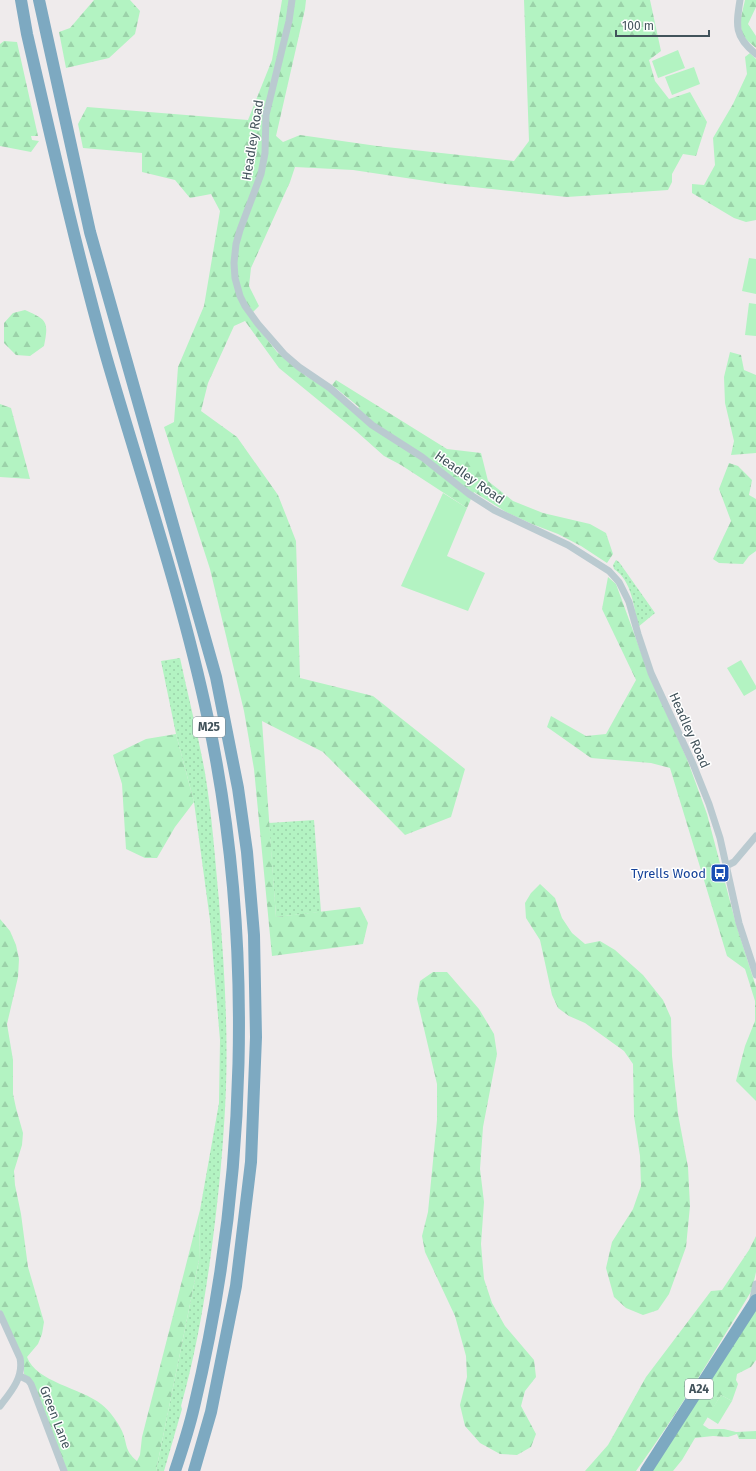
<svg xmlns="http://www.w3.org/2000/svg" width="756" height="1471" viewBox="0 0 756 1471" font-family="'Fira Sans',sans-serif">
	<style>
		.grass { fill: url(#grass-dots) }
		.forest { fill: url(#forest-firs) }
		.garden { fill: #b3f3c2 }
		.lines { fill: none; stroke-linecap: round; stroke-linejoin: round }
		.street { stroke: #bacad0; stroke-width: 7 }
		.highway { stroke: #7da9c1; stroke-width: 12 }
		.labels { text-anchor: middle; stroke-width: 3; stroke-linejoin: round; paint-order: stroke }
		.shield { fill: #fff; stroke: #7b878c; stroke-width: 1 }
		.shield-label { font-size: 12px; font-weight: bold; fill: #42535b }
		.street-label { font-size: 13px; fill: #42535b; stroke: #fff }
		.transit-label { font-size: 13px; fill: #164399; stroke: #fff; text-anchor: end }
	</style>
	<defs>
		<pattern id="grass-dots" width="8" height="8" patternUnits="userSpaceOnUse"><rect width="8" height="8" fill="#b3f3c2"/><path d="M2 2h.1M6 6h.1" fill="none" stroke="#9bd2a9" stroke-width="1.8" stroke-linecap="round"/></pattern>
		<pattern id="forest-firs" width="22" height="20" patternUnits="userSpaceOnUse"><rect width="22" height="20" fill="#b3f3c2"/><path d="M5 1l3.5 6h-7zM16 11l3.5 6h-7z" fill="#9bd2a9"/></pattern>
	</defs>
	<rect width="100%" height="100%" fill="#efebec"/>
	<!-- grass -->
	<path class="grass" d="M 616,560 L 619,562 L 655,613 L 638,627 C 634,607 632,581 614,569 L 613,565 Z
		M 180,658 C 188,696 198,734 205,773 C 212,815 215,858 219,901 C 224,963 228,1025 226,1087 C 224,1140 219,1193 212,1246 C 205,1299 196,1353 181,1406 L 182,1409 L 164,1471 L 156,1471 L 199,1260 L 200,1210 L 219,1103 L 220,1040 L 210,920 L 194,802 L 176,734 L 161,661 Z
		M 314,820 L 321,912 L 276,917 L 269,823 Z"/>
	<!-- forest -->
	<path class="forest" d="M 94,0 L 130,0 L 140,11 L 135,34 L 109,58 L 66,68 L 59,32 L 70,28 Z
		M 282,0 L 306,0 L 305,9 L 276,136 L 283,142 L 300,135 L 377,146 L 514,161 L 529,141 L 524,0 L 650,0 L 661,51 L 649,60 L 655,81 L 669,99 L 690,92 L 707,122 L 696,156 L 683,154 L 672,174 L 672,182 L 668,190 L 567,197 L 446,184 L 353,170 L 295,167 L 290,182 L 251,268 L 249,286 L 259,306 L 249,316 L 277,352 L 306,376 L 327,389 L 354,413 L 359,407 L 332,385 L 336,380 L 447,449 L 481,453 L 488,481 L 513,501 L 543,513 L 590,524 L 606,533 L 613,554 L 607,563 L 581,546 L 558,534 L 532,524 L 506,512 L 474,492 L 467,508 L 401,465 L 384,456 L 356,431 L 279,368 L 245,321 L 234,326 L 208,383 L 201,411 L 237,437 L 278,495 L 296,541 L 300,678 L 373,696 L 465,769 L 451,817 L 405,835 L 323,752 L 262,721 L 276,917 L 360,907 L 368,923 L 363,944 L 272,956 L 254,769 L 244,711 L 210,569 L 164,427 L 174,422 L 178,367 L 204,306 L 220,211 L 211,194 L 190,198 L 175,180 L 142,172 L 142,153 L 83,148 L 78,124 L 87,107 L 248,120 L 272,60 Z
		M 745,0 L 756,0 L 756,7 L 748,24 L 756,36 L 756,48 L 743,37 L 740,22 Z
		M 4,41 L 17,42 L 38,136 L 31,136 L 32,140 L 39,141 L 31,152 L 0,146 L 0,44 Z
		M 750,53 L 756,59 L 756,220 L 746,222 L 734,218 L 692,193 L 692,184 L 704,185 L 715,165 L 713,138 L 733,104 L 747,74 L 745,57 Z
		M 25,310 C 47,320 49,321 44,346 L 30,356 L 16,355 L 4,343 L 4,323 L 13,313 Z
		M 730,352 L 741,355 L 744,370 L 756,375 L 756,453 L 731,455 L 734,441 L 725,403 L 724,377 Z
		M 0,404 L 11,408 L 30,479 L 0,477 Z
		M 729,463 L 738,466 L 752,480 L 749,495 L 756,499 L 756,551 L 749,556 L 743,564 L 719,563 L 713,559 L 731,521 L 719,489 Z
		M 608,577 L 616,584 L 650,677 L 687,759 L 707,814 L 736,924 L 756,987 L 756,1101 L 736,1081 L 745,1046 L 755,1021 L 755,1001 L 745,969 L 727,956 L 670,768 L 651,763 L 591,758 L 547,727 L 551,716 L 586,736 L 606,734 L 636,680 L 602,609 Z
		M 176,734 L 194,802 L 175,827 L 157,858 L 145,858 L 126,849 L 122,784 L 113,755 L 146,739 Z
		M 540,884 L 555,898 L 562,918 L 572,933 L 585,944 L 600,941 L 615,950 L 643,975 L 663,1000 L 671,1018 L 672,1056 L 678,1114 L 688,1167 L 690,1206 L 686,1247 L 669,1294 L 658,1310 L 643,1315 L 626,1308 L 614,1297 L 606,1268 L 612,1242 L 633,1209 L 641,1186 L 640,1156 L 634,1116 L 633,1064 L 624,1051 L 585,1023 L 569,1016 L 558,1008 L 552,995 L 540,940 L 526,918 L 525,903 L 531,893 Z
		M 0,919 L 10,931 L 16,945 L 19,959 L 18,977 L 7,1024 L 13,1060 L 13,1094 L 16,1108 L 23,1133 L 22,1145 L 14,1171 L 15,1185 L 21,1214 L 28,1267 L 44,1322 L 42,1334 L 38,1344 L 27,1357 C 36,1382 81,1388 101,1404 C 110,1411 117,1421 122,1431 C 128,1445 124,1450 137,1461 L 140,1455 L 142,1437 L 200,1210 L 199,1260 L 156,1471 L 67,1471 L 33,1382 L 24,1374 C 25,1354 8,1328 0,1310 Z
		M 433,972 L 447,972 L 479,1009 L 494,1034 L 497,1054 L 483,1127 L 480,1169 L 484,1202 L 481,1244 L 484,1279 L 492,1303 L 505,1326 L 534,1360 L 536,1377 L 525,1391 L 521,1406 L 536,1434 L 531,1447 L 517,1455 L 500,1454 L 480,1443 L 465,1426 L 460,1405 L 467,1377 L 466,1356 L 455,1316 L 425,1252 L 422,1236 L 428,1212 L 437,1120 L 437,1084 L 417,999 L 420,981 Z
		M 756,1236 L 756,1272 L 752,1290 C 715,1351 678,1413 636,1471 L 585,1471 L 608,1445 L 646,1377 L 711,1291 L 722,1290 L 749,1250 Z
		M 756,1307 L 756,1360 L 751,1367 L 737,1374 L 736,1380 L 738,1384 L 732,1401 L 721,1395 L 703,1425 L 709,1429 L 724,1429 L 736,1432 L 756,1431 L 756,1439 L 739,1439 L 737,1434 L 728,1437 L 713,1436 L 695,1438 L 682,1460 L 673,1471 L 650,1471 Z"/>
	<!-- garden -->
	<path class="garden" d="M 678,50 L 685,68 L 658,78 L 652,61 Z
		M 694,67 L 700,84 L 672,95 L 665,77 Z
		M 749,258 L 756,259 L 756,294 L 742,291 Z
		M 749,303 L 756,304 L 756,336 L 745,335 Z
		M 443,493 L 467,508 L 447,556 L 485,573 L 468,611 L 401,586 Z
		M 741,660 L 756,686 L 756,689 L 744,696 L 727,668 Z
		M 721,1395 L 732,1401 L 718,1424 L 707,1417 Z"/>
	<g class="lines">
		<!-- street -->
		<path class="street" d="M 292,0 L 289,21 L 266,115 L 265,153 L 261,174 L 240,230 L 236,244 L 234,263 L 235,278 L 240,296 L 245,306 L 258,324 L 285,355 L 299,367 L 330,388 L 372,425 L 422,457 L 469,494 L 494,510 L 568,545 L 609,571 L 619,582 L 629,602 L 638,634 L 651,673 L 693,764 L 709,804 L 720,838 L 739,923 L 756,975
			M 740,0 C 736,25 734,37 756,54
			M 726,866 L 734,862 L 756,836
			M 752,1303 L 756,1284
			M 0,1314 L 20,1358 C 24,1377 11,1392 0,1406
			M 20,1376 L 28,1380 L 31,1384 L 64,1471"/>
		<!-- highway -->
		<path class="highway" d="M 21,0 L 27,34 C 52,142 76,249 106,356 C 141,477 182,596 208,719 C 255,941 247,1186 194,1407 C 189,1429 182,1450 175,1471
			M 39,0 L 90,232 L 216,677 L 238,788 L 247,852 L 254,935 L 256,1037 L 251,1162 L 236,1286 L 211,1412 L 194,1471
			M 646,1471 L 756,1300"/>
	</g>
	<!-- icons -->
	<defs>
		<g id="bus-square" transform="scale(1)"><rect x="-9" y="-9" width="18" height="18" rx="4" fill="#1a4fb4" stroke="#fff"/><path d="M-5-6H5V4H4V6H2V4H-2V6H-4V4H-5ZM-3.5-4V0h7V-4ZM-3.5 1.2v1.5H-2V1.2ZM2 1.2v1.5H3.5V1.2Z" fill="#fff"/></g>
	</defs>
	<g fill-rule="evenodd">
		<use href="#bus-square" x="720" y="873"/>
	</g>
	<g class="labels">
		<!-- shield labels -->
		<g class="shield">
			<rect x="193" y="717" width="32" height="20" rx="3"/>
			<rect x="685" y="1379" width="28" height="20" rx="3"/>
		</g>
		<g class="shield-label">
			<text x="209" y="731">M25</text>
			<text x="699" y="1393">A24</text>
		</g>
		<!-- street labels -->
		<g class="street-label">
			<text transform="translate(252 140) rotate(-81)" y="5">Headley Road</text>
			<text transform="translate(470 477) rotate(35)" y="5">Headley Road</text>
			<text transform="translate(690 730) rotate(66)" y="5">Headley Road</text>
			<text transform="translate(56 1417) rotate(69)" y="5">Green Lane</text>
		</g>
		<!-- transit labels -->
		<g class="transit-label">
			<text x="706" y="878">Tyrells Wood</text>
		</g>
	</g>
	<!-- scale -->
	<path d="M616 30v6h93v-6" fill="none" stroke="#42535b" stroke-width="2"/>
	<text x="622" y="30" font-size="12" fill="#42535b" stroke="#ffffff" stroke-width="3" paint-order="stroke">100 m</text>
</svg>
